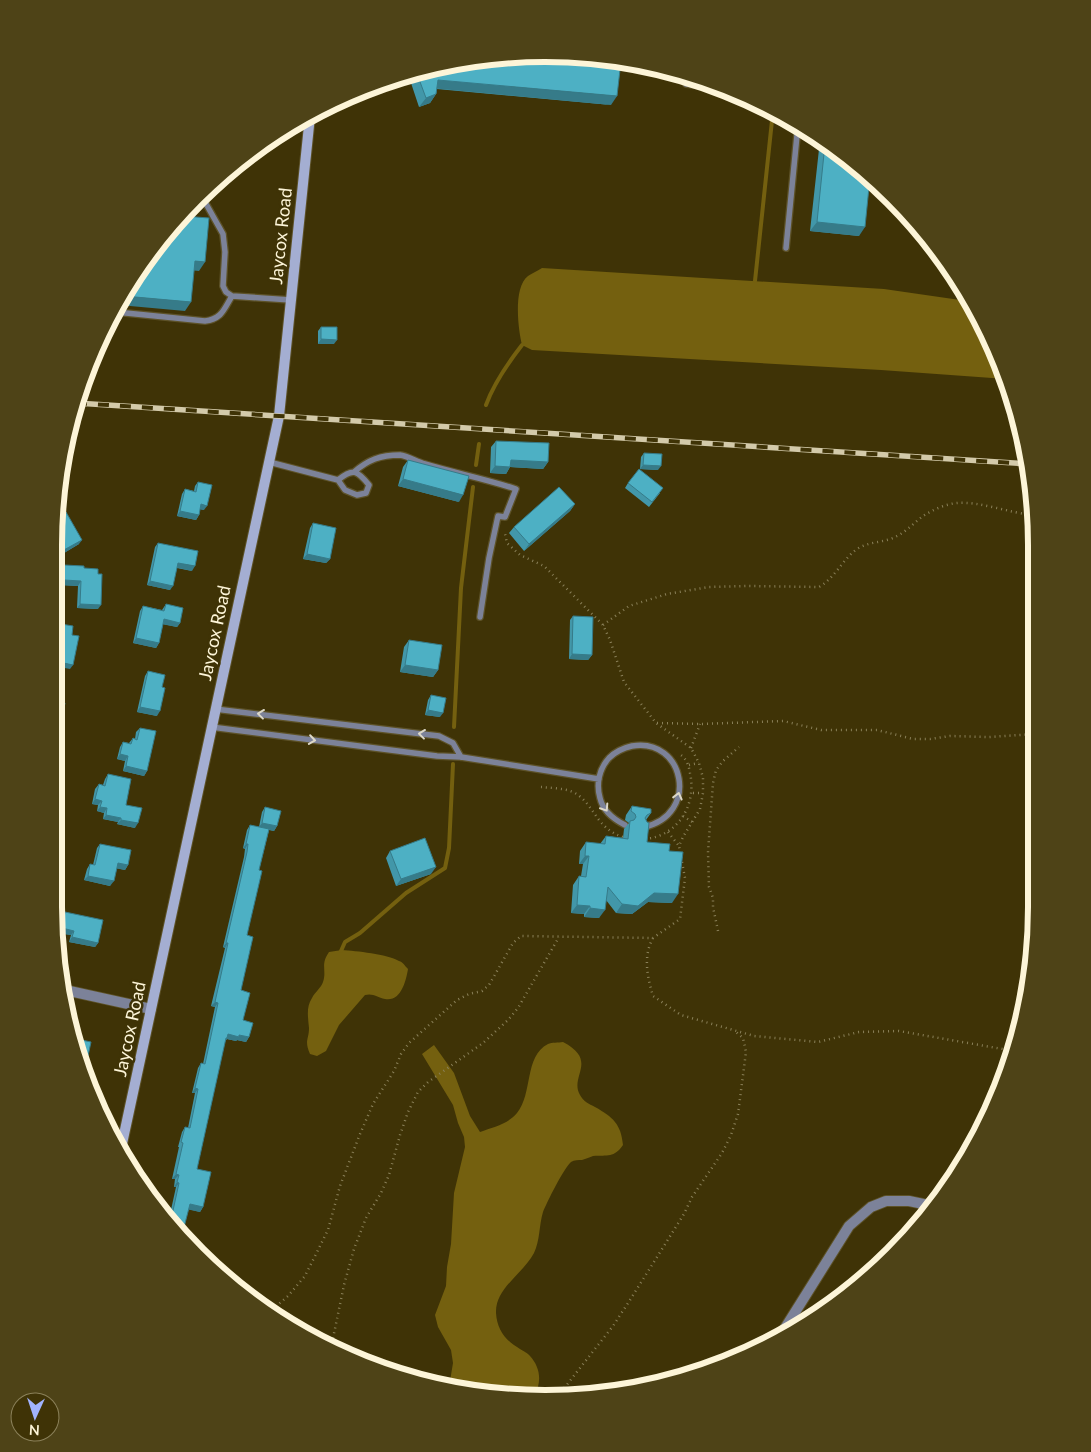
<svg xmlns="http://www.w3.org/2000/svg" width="1091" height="1452" viewBox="0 0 1091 1452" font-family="Lato,sans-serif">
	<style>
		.water { fill: #74600f }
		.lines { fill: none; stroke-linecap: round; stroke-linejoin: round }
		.stream { stroke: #74600f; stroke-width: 4 }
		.lane-casing { stroke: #5d5228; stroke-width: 8 }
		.street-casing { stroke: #5d5228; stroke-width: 12 }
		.secondary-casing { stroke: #5d5228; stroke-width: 12 }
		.path { stroke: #8a8059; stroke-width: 2.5; stroke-dasharray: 1 4; stroke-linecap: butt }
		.lane { stroke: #7c8299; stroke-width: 5.5 }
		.street { stroke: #7c8299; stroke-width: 10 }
		.secondary { stroke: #a4aed2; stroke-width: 10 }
		.rail-casing { stroke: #d3caaa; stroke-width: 5.5 }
		.rail { stroke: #3f3306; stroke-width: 4; stroke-dasharray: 11; stroke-linecap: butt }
		.wall { fill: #4297a9 }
		.shaded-wall { fill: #367b89 }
		.building { fill: #4db0c4; stroke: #367b89 }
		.oneway { stroke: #ddd8c8 }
		.labels { text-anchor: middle; stroke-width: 5; stroke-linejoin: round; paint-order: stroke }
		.street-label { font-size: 18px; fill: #fdf5d8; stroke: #3f3306 }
		.rim { fill: none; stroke: #fdf5d8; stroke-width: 6 }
	</style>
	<rect width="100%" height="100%" fill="#3f3306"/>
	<!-- water -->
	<path class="water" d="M 542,268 L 884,289 L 967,301 L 1000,358 L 1006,379 L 881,370 L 532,350 L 522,345 C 518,329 513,287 528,276 C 532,273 538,271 542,268 Z
		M 342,950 C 356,951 387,954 399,961 C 403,962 405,966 408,969 C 406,981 401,1002 385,999 C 377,997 373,993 365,995 L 339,1025 L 326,1051 L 317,1056 L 310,1054 C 304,1040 309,1040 309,1028 C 308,1017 306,1007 312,998 C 315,992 321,988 323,982 C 327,970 320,965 329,952 Z
		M 563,1042 C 599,1061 569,1076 580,1095 C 583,1101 589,1104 595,1107 C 613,1117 621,1124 623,1145 C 614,1158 608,1155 593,1156 C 590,1157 586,1159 582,1160 C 579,1160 574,1160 571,1162 C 564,1168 547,1202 543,1212 C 539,1225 540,1241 534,1253 C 523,1274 495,1288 496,1313 C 497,1330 506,1341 520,1349 C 523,1351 528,1353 530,1356 C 540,1367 542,1381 535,1394 L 449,1389 L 443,1387 L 450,1381 L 453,1363 L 451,1350 L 438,1327 L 435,1315 L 446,1286 L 447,1267 L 451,1244 L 454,1193 L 465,1147 L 464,1137 L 458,1123 L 453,1105 L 422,1054 L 434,1045 L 454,1073 L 470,1116 L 480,1132 C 493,1127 508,1124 517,1113 C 533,1094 524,1056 548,1044 C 552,1042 558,1043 563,1042 Z"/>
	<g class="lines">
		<!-- stream -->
		<path class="stream" d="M 755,281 L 773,111
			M 486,405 C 494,383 508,363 522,345
			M 476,465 L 479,444
			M 454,727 L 461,588 L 473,487
			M 341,951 L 345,942 L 360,933 L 406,893 L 445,868 L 449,848 L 453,764"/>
		<!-- lane casing -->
		<g class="lane-casing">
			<path id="lane" d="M 683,75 L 683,80 L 686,84 L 721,88
				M 198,197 L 205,202 L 223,234 L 225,252 L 223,286 L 226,292 L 232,296 L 291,300
				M 786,248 L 798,125
				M 116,312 L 205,321 C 222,319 224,309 232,296
				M 269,462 L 338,480 L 345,490 L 357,495 L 366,493 L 369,485 C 357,470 353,468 338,480
				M 354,472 C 368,460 380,455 400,455 C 408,456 417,462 425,464 C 455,473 486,479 516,489 L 505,517 L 498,516 L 489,558 L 480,617
				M 215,709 L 439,736 L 453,743 L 461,757
				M 211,727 L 437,756 L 461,757 L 599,779
				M 625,825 C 613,819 603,811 600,798 C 596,784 599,769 609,758 C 615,752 623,748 632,746 C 685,737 700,815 644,827"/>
		</g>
		<!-- street casing -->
		<g class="street-casing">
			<path id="street" d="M 65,990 L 151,1009
				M 782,1333 L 849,1226 L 871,1207 L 886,1201 L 909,1201 L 933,1206"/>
		</g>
		<!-- secondary casing -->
		<g class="secondary-casing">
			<path id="secondary" d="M 120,1153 L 279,416 L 310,116"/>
		</g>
		<!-- path -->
		<path class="path" d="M 603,625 L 629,606 L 667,594 L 709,587 L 749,586 L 819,587 C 835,578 842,560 857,549 C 869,541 885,543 897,536 C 909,530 917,519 928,513 C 937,508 947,504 957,503 C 979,501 1010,513 1033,515
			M 657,723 L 700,724 L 783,721 L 821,730 L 877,730 L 913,739 L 930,739 L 950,736 L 989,737 L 1035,734
			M 691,748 L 700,724
			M 689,765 L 699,763
			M 541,787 C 551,788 563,788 573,792 C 596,804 594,829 626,838
			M 693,793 L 703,793
			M 683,816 L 692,822
			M 668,832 L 679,846
			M 645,839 C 678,836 697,805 690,773 C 689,766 686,757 679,754 L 678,755
			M 718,931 L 713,907 L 713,898 L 709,887 L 708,852 L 713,783 L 716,770 L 723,761 L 739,747
			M 653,938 C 643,956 647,976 653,996 L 681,1015 L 754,1036 L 818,1042 L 859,1032 L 899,1031 L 1014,1051
			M 272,1310 L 288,1296 L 305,1276 L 328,1230 L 340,1186 L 360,1134 L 373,1104 L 394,1071 L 401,1054 L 409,1043 L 457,1000 L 469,994 L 482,991 L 489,985 L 513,943 L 521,936 L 653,938 L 680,919 L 685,878 L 679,846 L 683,837 L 700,809 L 703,793 L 703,778 L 699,763 L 691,748 L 656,723 L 624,682 L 610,640 L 603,625 L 544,566 L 520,555 L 507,543 L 505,534
			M 331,1348 L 344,1285 L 354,1249 L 366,1218 L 381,1193 L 389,1175 L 400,1135 L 408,1112 L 418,1092 L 428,1082 L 483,1043 L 508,1020 L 518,1008 L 559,937
			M 558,1396 L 613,1326 L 630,1300 L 684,1214 L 692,1197 L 722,1153 L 731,1135 L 738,1114 L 746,1052 L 743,1038 L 735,1031"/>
		<!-- lane -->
		<use href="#lane" class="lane"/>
		<!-- street -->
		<use href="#street" class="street"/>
		<!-- secondary -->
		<use href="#secondary" class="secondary"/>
		<!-- rail casing -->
		<g class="rail-casing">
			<path id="rail" d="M 76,403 L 1028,464"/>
		</g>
		<!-- rail -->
		<use href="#rail" class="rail"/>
	</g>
	<!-- wall -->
	<path class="wall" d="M 418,70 L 611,105 L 437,89 L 436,94 L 430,103 L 419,107 L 408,74 Z
		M 820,140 L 870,177 L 859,236 L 810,231 Z
		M 321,327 L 334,344 L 318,344 L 318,331 Z
		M 496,441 L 548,462 L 543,469 L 510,467 L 506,474 L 490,473 L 491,447 Z
		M 644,453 L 658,470 L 640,469 L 641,457 Z
		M 408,460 L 459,502 L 398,486 L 403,467 Z
		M 198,482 L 204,510 L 200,509 L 199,515 L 196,520 L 177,516 L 182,494 L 185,489 L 194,491 L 195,486 Z
		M 628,483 L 660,493 L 649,507 L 625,488 Z
		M 575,504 L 570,511 L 524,551 L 509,533 L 514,527 Z
		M 55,518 L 79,544 L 59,556 L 55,549 Z
		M 313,523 L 330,559 L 326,563 L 303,559 L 310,528 Z
		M 158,543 L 192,571 L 177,568 L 170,590 L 147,585 L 155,547 Z
		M 64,565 L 84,568 L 98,609 L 77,608 L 78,586 L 60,585 L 61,570 Z
		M 166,604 L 180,623 L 177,627 L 163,624 L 159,643 L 156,648 L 133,643 L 140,611 L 143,606 L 162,610 Z
		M 573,616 L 592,655 L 588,660 L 569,659 L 570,620 Z
		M 409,640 L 438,670 L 433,677 L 400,672 L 404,647 Z
		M 148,671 L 157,716 L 137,712 L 145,676 Z
		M 431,695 L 440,717 L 425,715 L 428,700 Z
		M 140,728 L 147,771 L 144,776 L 123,771 L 125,761 L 117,759 L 120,747 L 123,742 L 129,743 L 133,738 L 135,739 L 136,732 Z
		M 108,774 L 126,805 L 135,828 L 117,824 L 118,822 L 103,819 L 104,813 L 97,811 L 98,805 L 92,804 L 95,789 L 99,784 L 103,785 L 105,779 Z
		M 632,806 L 651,813 L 646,820 L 647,842 L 669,851 L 672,903 L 648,902 L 632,914 L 616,913 L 606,900 L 599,918 L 584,917 L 584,914 L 571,913 L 573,885 L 579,876 L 581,876 L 583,864 L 579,864 L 580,851 L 586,842 L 600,844 L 606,836 L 623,838 L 624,829 L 629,823 L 625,820 L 626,815 Z
		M 265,807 L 277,826 L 274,831 L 269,830 L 259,870 L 247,935 L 241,990 L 243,1020 L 249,1037 L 246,1042 L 237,1040 L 236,1041 L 227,1039 L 225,1041 L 197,1169 L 203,1207 L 200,1212 L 188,1209 L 182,1235 L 171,1223 L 172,1220 L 169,1219 L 176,1187 L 174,1187 L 175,1179 L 172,1179 L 179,1147 L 178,1147 L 182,1132 L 185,1127 L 188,1128 L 195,1093 L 192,1093 L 198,1068 L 201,1063 L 203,1064 L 215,1007 L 211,1006 L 225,948 L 223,947 L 244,857 L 245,849 L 243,848 L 247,830 L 250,825 L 259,827 L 262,812 Z
		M 100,844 L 128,865 L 125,870 L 116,868 L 110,886 L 84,880 L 87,869 L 90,864 L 93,865 L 97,848 Z
		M 390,851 L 431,874 L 396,886 L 386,858 Z
		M 65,912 L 98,943 L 95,947 L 69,942 L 71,935 L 58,933 L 62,916 Z"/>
	<!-- shaded-wall -->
	<path class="shaded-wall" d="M 438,80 L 617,96 L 611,105 L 431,88 Z
		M 436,94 L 430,103 L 419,107 L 426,98 Z
		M 817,222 L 865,227 L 859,236 L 810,231 Z
		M 195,261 L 205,262 L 199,271 L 189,270 Z
		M 124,296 L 191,302 L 185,311 L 119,305 Z
		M 321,339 L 337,340 L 334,344 L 318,344 Z
		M 511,460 L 548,462 L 543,469 L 510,467 L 506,474 L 490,473 L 495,466 Z
		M 643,465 L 661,466 L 658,470 L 640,469 Z
		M 403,479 L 463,495 L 459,502 L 398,486 Z
		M 201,504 L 207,506 L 204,510 L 198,509 Z
		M 575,504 L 570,511 L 524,551 L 529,544 Z
		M 180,511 L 199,515 L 196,520 L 177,516 Z
		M 82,540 L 79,544 L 59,556 L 62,551 Z
		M 307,554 L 330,559 L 326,563 L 303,559 Z
		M 178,563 L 195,566 L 192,571 L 174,567 Z
		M 64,580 L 81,581 L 78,586 L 60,585 Z
		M 150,581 L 173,586 L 170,590 L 147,585 Z
		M 80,604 L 101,605 L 98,609 L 77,608 Z
		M 164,619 L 180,623 L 177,627 L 161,624 Z
		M 136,638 L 159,643 L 156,648 L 133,643 Z
		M 572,654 L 592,655 L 588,660 L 569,659 Z
		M 54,661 L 73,665 L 70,669 L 54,666 Z
		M 405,665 L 438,670 L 433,677 L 400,672 Z
		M 140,707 L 160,711 L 157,716 L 137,712 Z
		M 428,710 L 443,713 L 440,717 L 425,715 Z
		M 120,754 L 128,756 L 125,761 L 117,759 Z
		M 126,766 L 147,771 L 144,776 L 123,771 Z
		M 95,799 L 102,801 L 98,805 L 92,804 Z
		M 100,807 L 107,808 L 104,813 L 97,811 Z
		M 106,815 L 121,818 L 118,822 L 103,819 Z
		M 121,820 L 138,823 L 135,828 L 117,824 Z
		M 262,823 L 277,826 L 274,831 L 259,827 Z
		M 246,844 L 248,844 L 245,849 L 243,848 Z
		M 585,856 L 589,856 L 583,864 L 579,864 Z
		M 118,863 L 128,865 L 125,870 L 114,868 Z
		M 436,867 L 431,874 L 396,886 L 401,879 Z
		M 88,876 L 114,881 L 110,886 L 84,880 Z
		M 654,893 L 678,894 L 672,903 L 648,902 L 632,914 L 616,913 L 622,904 Z
		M 577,905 L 590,906 L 584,914 L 571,913 Z
		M 590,908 L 605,910 L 599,918 L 584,917 Z
		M 62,928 L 74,931 L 71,935 L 58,933 Z
		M 72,937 L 98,943 L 95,947 L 69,942 Z
		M 226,943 L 228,943 L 225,948 L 223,947 Z
		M 215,1002 L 218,1003 L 215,1007 L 211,1006 Z
		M 228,1034 L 239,1035 L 249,1037 L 246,1042 L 237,1040 L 236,1041 L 227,1039 L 224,1043 L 223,1042 Z
		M 195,1088 L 198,1089 L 195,1093 L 192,1093 Z
		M 176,1174 L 179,1175 L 175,1179 L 172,1179 Z
		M 177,1182 L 179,1183 L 176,1187 L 174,1187 Z
		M 190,1204 L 203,1207 L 200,1212 L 186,1209 Z
		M 172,1215 L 175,1215 L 172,1220 L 169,1219 Z"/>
	<!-- building -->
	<path class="building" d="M 514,55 L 610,58 L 621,61 L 617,96 L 438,80 L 436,94 L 426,98 L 416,71 Z
		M 825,144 L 870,177 L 865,227 L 817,222 Z
		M 183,216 L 209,218 L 205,262 L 195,261 L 191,302 L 124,296 L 136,273 Z
		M 321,327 L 337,327 L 337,340 L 321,339 Z
		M 496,441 L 549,443 L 548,462 L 511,460 L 510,467 L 495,466 Z
		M 644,453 L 662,454 L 661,466 L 643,465 Z
		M 408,460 L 469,476 L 463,495 L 403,479 Z
		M 639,469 L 663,488 L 652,502 L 628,483 Z
		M 198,482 L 212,485 L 207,506 L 201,504 L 199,515 L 180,511 L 185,489 L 196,492 Z
		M 559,487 L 575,504 L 529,544 L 514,527 Z
		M 66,512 L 82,540 L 62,551 L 55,539 L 55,518 Z
		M 313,523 L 336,528 L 330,559 L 307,554 Z
		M 158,543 L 198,551 L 195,566 L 178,563 L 173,586 L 150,581 Z
		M 64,565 L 84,566 L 84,568 L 98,569 L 98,574 L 102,574 L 101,605 L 80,604 L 81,581 L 64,580 Z
		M 166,604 L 183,608 L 180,623 L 164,619 L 159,643 L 136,638 L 143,606 L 164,611 Z
		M 573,616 L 593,617 L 592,655 L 572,654 Z
		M 55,623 L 73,626 L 72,635 L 79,636 L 73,665 L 54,661 L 54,626 Z
		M 409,640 L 442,645 L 438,670 L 405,665 Z
		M 148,671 L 165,675 L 162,687 L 165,688 L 160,711 L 140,707 Z
		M 431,695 L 446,698 L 443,713 L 428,710 Z
		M 54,700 L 65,703 L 57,738 L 56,738 L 54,744 Z
		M 140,728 L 156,731 L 147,771 L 126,766 L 128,756 L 120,754 L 123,742 L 131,744 L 133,738 L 137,740 Z
		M 108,774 L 131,779 L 126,805 L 142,808 L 138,823 L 121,820 L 121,818 L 106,815 L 107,808 L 100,807 L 102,801 L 95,799 L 99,784 L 105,786 Z
		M 632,806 L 651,809 L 651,813 L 647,815 L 645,818 L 647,822 L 649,823 L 647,842 L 670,844 L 669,851 L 683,852 L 678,894 L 654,893 L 638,906 L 622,904 L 608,887 L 605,910 L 590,908 L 590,906 L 577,905 L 579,876 L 586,877 L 589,856 L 585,856 L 586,842 L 605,844 L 606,836 L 628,839 L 630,821 L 634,820 L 636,817 L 635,814 L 631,811 Z
		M 265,807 L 281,811 L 277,826 L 262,823 Z
		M 250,825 L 269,829 L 259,870 L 262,871 L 247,935 L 253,937 L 241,990 L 250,993 L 243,1020 L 253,1023 L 249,1037 L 239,1035 L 239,1037 L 228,1034 L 227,1038 L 226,1038 L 197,1169 L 211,1172 L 203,1207 L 190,1204 L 182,1235 L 173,1224 L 175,1215 L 172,1215 L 179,1183 L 177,1182 L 179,1175 L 176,1174 L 183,1143 L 181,1142 L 185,1127 L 190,1128 L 198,1089 L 195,1088 L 201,1063 L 205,1064 L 218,1003 L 215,1002 L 228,943 L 226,943 L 247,852 L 248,844 L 246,844 Z
		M 425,838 L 436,867 L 401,879 L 390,851 Z
		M 100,844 L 131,850 L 128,865 L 118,863 L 114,881 L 88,876 L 90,864 L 95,865 Z
		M 65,912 L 103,920 L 98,943 L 72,937 L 74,931 L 62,928 Z
		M 72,1038 L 91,1042 L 86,1065 L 83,1064 Z"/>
	<!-- one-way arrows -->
	<defs><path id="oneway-chevron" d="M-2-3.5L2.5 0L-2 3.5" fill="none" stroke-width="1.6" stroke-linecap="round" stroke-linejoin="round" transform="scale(1.25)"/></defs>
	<g class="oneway">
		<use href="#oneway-chevron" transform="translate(261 714) rotate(-173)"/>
		<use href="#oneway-chevron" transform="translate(422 734) rotate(-173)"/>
		<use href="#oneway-chevron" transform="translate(312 740) rotate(8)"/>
		<use href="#oneway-chevron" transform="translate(678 796) rotate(-76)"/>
		<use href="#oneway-chevron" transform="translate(605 808) rotate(57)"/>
	</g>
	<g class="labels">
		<!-- street labels -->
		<g class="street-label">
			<text transform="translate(281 236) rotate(-84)" y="6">Jaycox Road</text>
			<text transform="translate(215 633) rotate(-78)" y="6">Jaycox Road</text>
			<text transform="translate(130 1029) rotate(-78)" y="6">Jaycox Road</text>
		</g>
	</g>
	<!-- crop -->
	<path d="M0 0H1091V1452H0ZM545 62H545A483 483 0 0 1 1028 545V907A483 483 0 0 1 545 1390H545A483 483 0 0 1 62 907V545A483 483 0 0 1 545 62Z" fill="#4e4317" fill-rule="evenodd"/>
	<path class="rim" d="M545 62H545A483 483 0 0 1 1028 545V907A483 483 0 0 1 545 1390H545A483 483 0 0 1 62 907V545A483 483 0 0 1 545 62Z"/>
	<!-- north arrow -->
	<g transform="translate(35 1417) rotate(183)"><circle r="24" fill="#3f3306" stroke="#8b815a"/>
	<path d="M0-4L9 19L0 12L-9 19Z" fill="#a1b3fd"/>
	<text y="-8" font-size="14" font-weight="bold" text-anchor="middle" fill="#fdf5d8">N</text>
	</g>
</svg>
